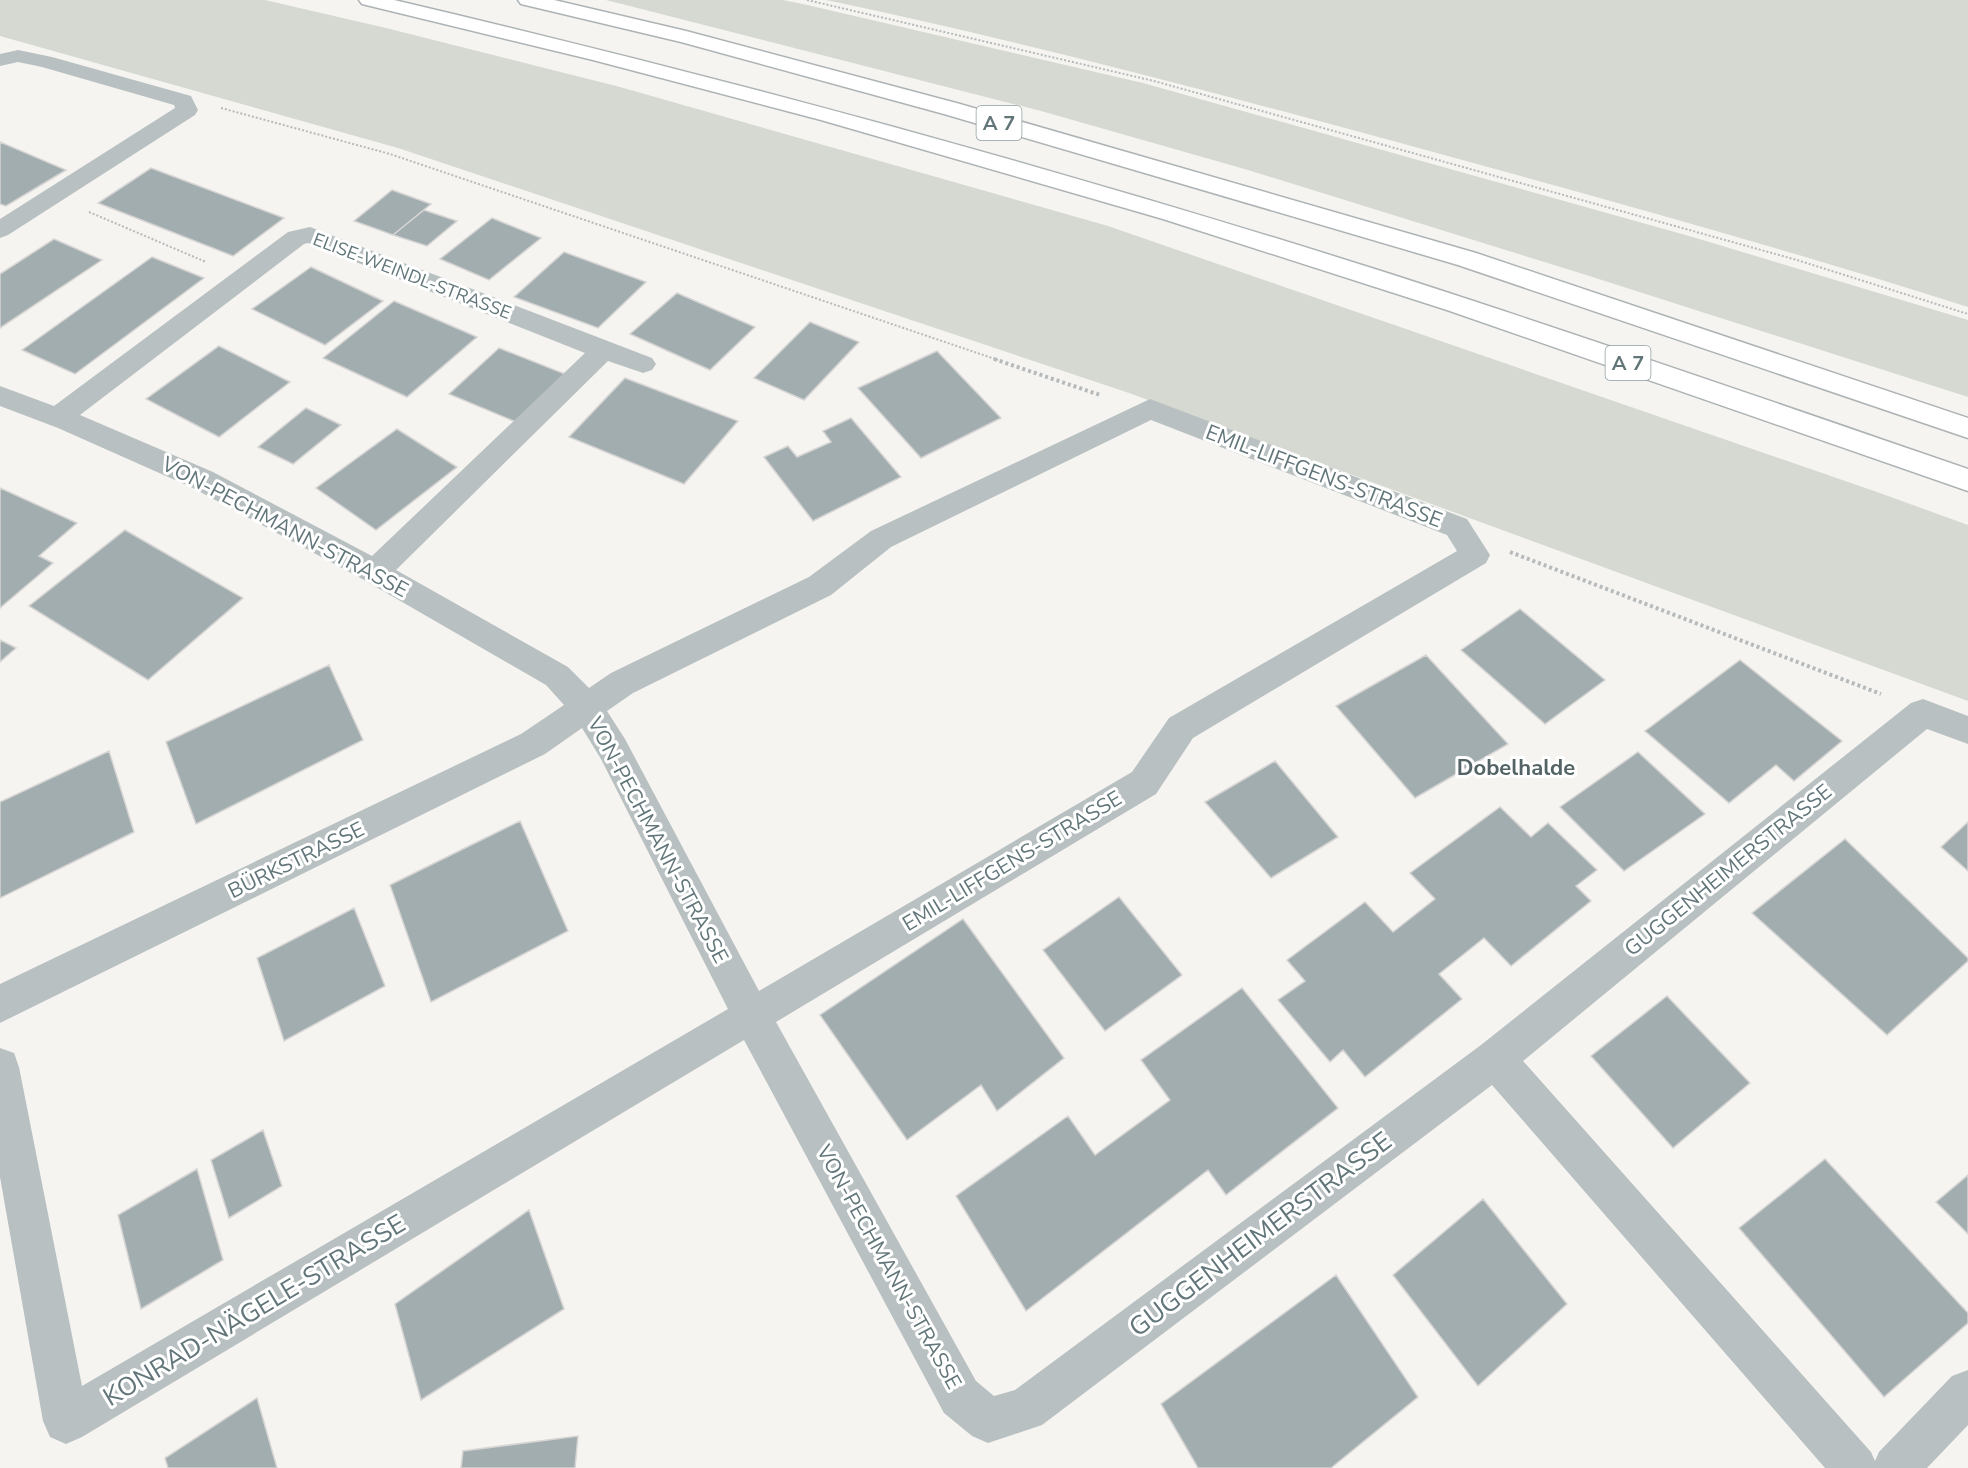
<svg xmlns="http://www.w3.org/2000/svg" width="1968" height="1468" viewBox="0 0 1968 1468" font-family="'Nunito Sans',sans-serif">
	<style>
		.green { fill: #d6d9d1 }
		.building { fill: #a2adaf; stroke: #d6d5d4; stroke-width: 1.5 }
		.lines { fill: none; stroke-linecap: round; stroke-linejoin: round }
		.highway-casing { stroke: #adb3b5; stroke-width: 3 }
		.path-far1 { stroke: #b6babb; stroke-width: 2; stroke-dasharray: 2 2; stroke-linecap: butt }
		.path { stroke: #b6babb; stroke-width: 4; stroke-dasharray: 3 3; stroke-linecap: butt }
		.street { fill: #b9c0c1; fill-rule: evenodd }
		.highway { fill: #fff; fill-rule: evenodd }
		.labels { text-anchor: middle; stroke-width: 6; stroke-linejoin: round; paint-order: stroke }
		.far-street-label { font-size: 18px; fill: #62767a; stroke: #fff }
		.shield { fill: #fff; stroke: #919fa2; stroke-width: 1.5 }
		.shield-label { font-size: 20px; font-weight: bold; fill: #62767a }
		.street-label { font-size: 21px; fill: #62767a; stroke: #fff }
		.neighbourhood-label { font-size: 22px; font-weight: bold; fill: #546365; stroke: #fff }
		.near-street-label { font-size: 26px; fill: #62767a; stroke: #fff }
	</style>
	<rect width="100%" height="100%" fill="#f5f4f1"/>
	<!-- green -->
	<path class="green" d="M 0,0 L 265,0 L 386,28 L 620,87 L 1108,226 L 1877,492 L 1968,525 L 1968,701 L 1129,393 L 398,148 L 0,36 Z
		M 606,0 L 783,0 L 803,4 L 1143,83 L 1696,238 L 1968,320 L 1968,397 L 1583,274 L 1248,170 L 1041,111 Z
		M 826,0 L 1968,0 L 1968,307 C 1793,251 1615,202 1437,153 C 1235,98 1032,43 826,0 Z"/>
	<!-- building -->
	<path class="building" d="M 0,142 L 66,170 L 6,206 L 0,204 Z
		M 151,168 L 284,218 L 233,256 L 98,203 Z
		M 392,190 L 431,204 L 393,235 L 354,221 Z
		M 424,210 L 457,221 L 427,246 L 393,235 Z
		M 492,218 L 541,238 L 489,280 L 440,259 Z
		M 54,239 L 102,260 L 0,328 L 0,274 Z
		M 564,252 L 646,282 L 598,328 L 514,297 Z
		M 152,257 L 204,278 L 75,374 L 22,350 Z
		M 311,267 L 383,301 L 325,345 L 252,309 Z
		M 677,293 L 755,327 L 710,370 L 630,334 Z
		M 394,301 L 477,337 L 407,397 L 323,358 Z
		M 810,322 L 859,342 L 804,400 L 754,378 Z
		M 219,346 L 290,382 L 219,437 L 146,399 Z
		M 499,348 L 565,374 L 516,422 L 449,394 Z
		M 937,351 L 1001,418 L 921,458 L 858,388 Z
		M 625,378 L 738,421 L 684,484 L 569,437 Z
		M 306,408 L 341,425 L 293,464 L 258,447 Z
		M 851,418 L 901,477 L 813,521 L 764,457 L 788,446 L 797,457 L 831,442 L 823,431 Z
		M 397,429 L 457,467 L 376,530 L 316,488 Z
		M 0,488 L 77,523 L 39,556 L 53,563 L 0,608 Z
		M 125,530 L 243,598 L 148,680 L 29,606 Z
		M 1520,609 L 1605,680 L 1545,724 L 1461,650 Z
		M 0,640 L 16,648 L 0,662 Z
		M 1426,655 L 1508,744 L 1415,798 L 1336,706 Z
		M 1740,660 L 1842,741 L 1794,781 L 1776,765 L 1729,803 L 1645,731 Z
		M 329,665 L 363,740 L 196,824 L 166,742 Z
		M 109,751 L 134,832 L 0,898 L 0,802 Z
		M 1638,752 L 1705,814 L 1624,871 L 1560,807 Z
		M 1275,761 L 1338,837 L 1271,878 L 1205,802 Z
		M 1500,807 L 1531,837 L 1548,823 L 1597,870 L 1576,886 L 1591,901 L 1511,966 L 1484,938 L 1439,974 L 1462,999 L 1365,1077 L 1343,1050 L 1330,1062 L 1278,1000 L 1305,981 L 1287,960 L 1365,902 L 1393,932 L 1435,899 L 1410,873 Z
		M 520,821 L 568,931 L 431,1002 L 390,885 Z
		M 1968,822 L 1968,871 L 1941,847 Z
		M 1845,839 L 1968,958 L 1968,961 L 1887,1035 L 1752,913 Z
		M 1119,897 L 1182,975 L 1105,1031 L 1043,950 Z
		M 354,908 L 385,986 L 284,1041 L 257,958 Z
		M 963,919 L 1064,1058 L 997,1111 L 981,1085 L 907,1140 L 820,1015 Z
		M 1242,988 L 1338,1108 L 1226,1195 L 1208,1170 L 1026,1311 L 956,1196 L 1068,1116 L 1095,1155 L 1170,1100 L 1141,1060 Z
		M 1667,996 L 1750,1083 L 1673,1148 L 1591,1056 Z
		M 263,1130 L 282,1186 L 229,1218 L 211,1160 Z
		M 1825,1159 L 1968,1313 L 1968,1323 L 1884,1397 L 1739,1228 Z
		M 197,1169 L 223,1260 L 141,1309 L 118,1215 Z
		M 1968,1175 L 1968,1234 L 1936,1202 Z
		M 1483,1199 L 1567,1304 L 1478,1386 L 1393,1275 Z
		M 529,1210 L 564,1309 L 421,1400 L 395,1304 Z
		M 1336,1275 L 1418,1397 L 1331,1468 L 1198,1468 L 1161,1404 Z
		M 257,1398 L 277,1468 L 168,1468 L 165,1458 Z
		M 578,1436 L 575,1468 L 461,1468 L 463,1451 Z"/>
	<g class="lines">
		<!-- highway casing -->
		<g class="highway-casing">
			<path id="highway" d="M 359,0 L 394,0 C 727,78 1056,168 1381,271 C 1578,334 1773,402 1968,469 L 1968,491 L 1447,310 L 1163,219 L 821,120 L 593,60 L 362,4 Z
				M 518,0 L 554,0 L 686,31 L 960,104 L 1476,253 L 1968,418 L 1968,438 L 1458,265 L 944,114 L 681,42 L 521,4 Z"/>
		</g>
		<!-- path-far1 -->
		<path class="path-far1" d="M 807,0 L 1154,81 L 1797,260 L 1968,314
			M 221,108 L 390,154 L 998,360
			M 89,212 L 206,262"/>
		<!-- path -->
		<path class="path" d="M 994,359 L 1100,395
			M 1510,552 L 1881,694"/>
		<!-- street -->
		<path class="street" d="M 18,50 L 52,57 L 191,96 L 198,110 L 195,115 L 8,235 L 0,238 L 0,219 L 175,108 L 174,105 L 42,67 L 18,62 L 0,66 L 0,54 Z
			M 310,227 L 652,358 L 656,364 L 652,370 L 643,373 L 608,361 L 396,570 L 568,667 L 589,688 L 611,673 L 809,577 L 871,531 L 1150,399 L 1467,519 L 1490,555 L 1486,563 L 1193,738 L 1156,794 L 776,1022 L 976,1381 L 994,1396 L 1015,1390 L 1481,1045 L 1911,703 L 1923,699 L 1968,716 L 1968,744 L 1927,729 L 1523,1061 L 1871,1452 L 1875,1461 L 1879,1452 L 1952,1376 L 1968,1370 L 1968,1425 L 1927,1468 L 1825,1468 L 1492,1085 L 1042,1425 L 988,1443 L 972,1436 L 944,1413 L 744,1040 L 82,1437 L 66,1444 L 50,1437 L 43,1421 L 0,1177 L 0,1048 L 14,1053 L 19,1067 L 82,1386 L 728,1009 L 601,759 L 582,728 L 545,754 L 0,1023 L 0,984 L 521,734 L 564,705 L 546,685 L 364,580 L 193,488 L 58,428 L 0,406 L 0,386 L 54,406 L 288,232 ZM 308,243 L 585,353 L 372,556 L 213,472 L 80,415 L 304,244 ZM 1151,420 L 1447,535 L 1457,551 L 1169,718 L 1132,772 L 759,991 L 625,739 L 607,711 L 633,693 L 831,595 L 891,547 Z"/>
		<!-- highway -->
		<use href="#highway" class="highway"/>
	</g>
	<g class="labels">
		<!-- far-street labels -->
		<g class="far-street-label">
			<text transform="translate(412 276) rotate(21)" y="6">ELISE-WEINDL-STRASSE</text>
		</g>
		<!-- shield labels -->
		<g class="shield">
			<rect x="976.5" y="106" width="45" height="34" rx="4.5"/>
			<rect x="1605.5" y="346" width="45" height="34" rx="4.5"/>
		</g>
		<g class="shield-label">
			<text x="999" y="130">A 7</text>
			<text x="1628" y="370">A 7</text>
		</g>
		<!-- street labels -->
		<g class="street-label">
			<text transform="translate(1324 476) rotate(21)" y="7">EMIL-LIFFGENS-STRASSE</text>
			<text transform="translate(285 527) rotate(28)" y="7">VON-PECHMANN-STRASSE</text>
			<text transform="translate(658 840) rotate(62)" y="7">VON-PECHMANN-STRASSE</text>
			<text transform="translate(296 860) rotate(-26)" y="7">BÜRKSTRASSE</text>
			<text transform="translate(1012 861) rotate(-31)" y="7">EMIL-LIFFGENS-STRASSE</text>
			<text transform="translate(1728 870) rotate(-39)" y="7">GUGGENHEIMERSTRASSE</text>
			<text transform="translate(889 1267) rotate(61)" y="7">VON-PECHMANN-STRASSE</text>
		</g>
		<!-- neighbourhood labels -->
		<g class="neighbourhood-label">
			<text x="1516" y="775">Dobelhalde</text>
		</g>
		<!-- near-street labels -->
		<g class="near-street-label">
			<text transform="translate(1260 1234) rotate(-37)" y="9">GUGGENHEIMERSTRASSE</text>
			<text transform="translate(254 1310) rotate(-31)" y="9">KONRAD-NÄGELE-STRASSE</text>
		</g>
	</g>
</svg>
